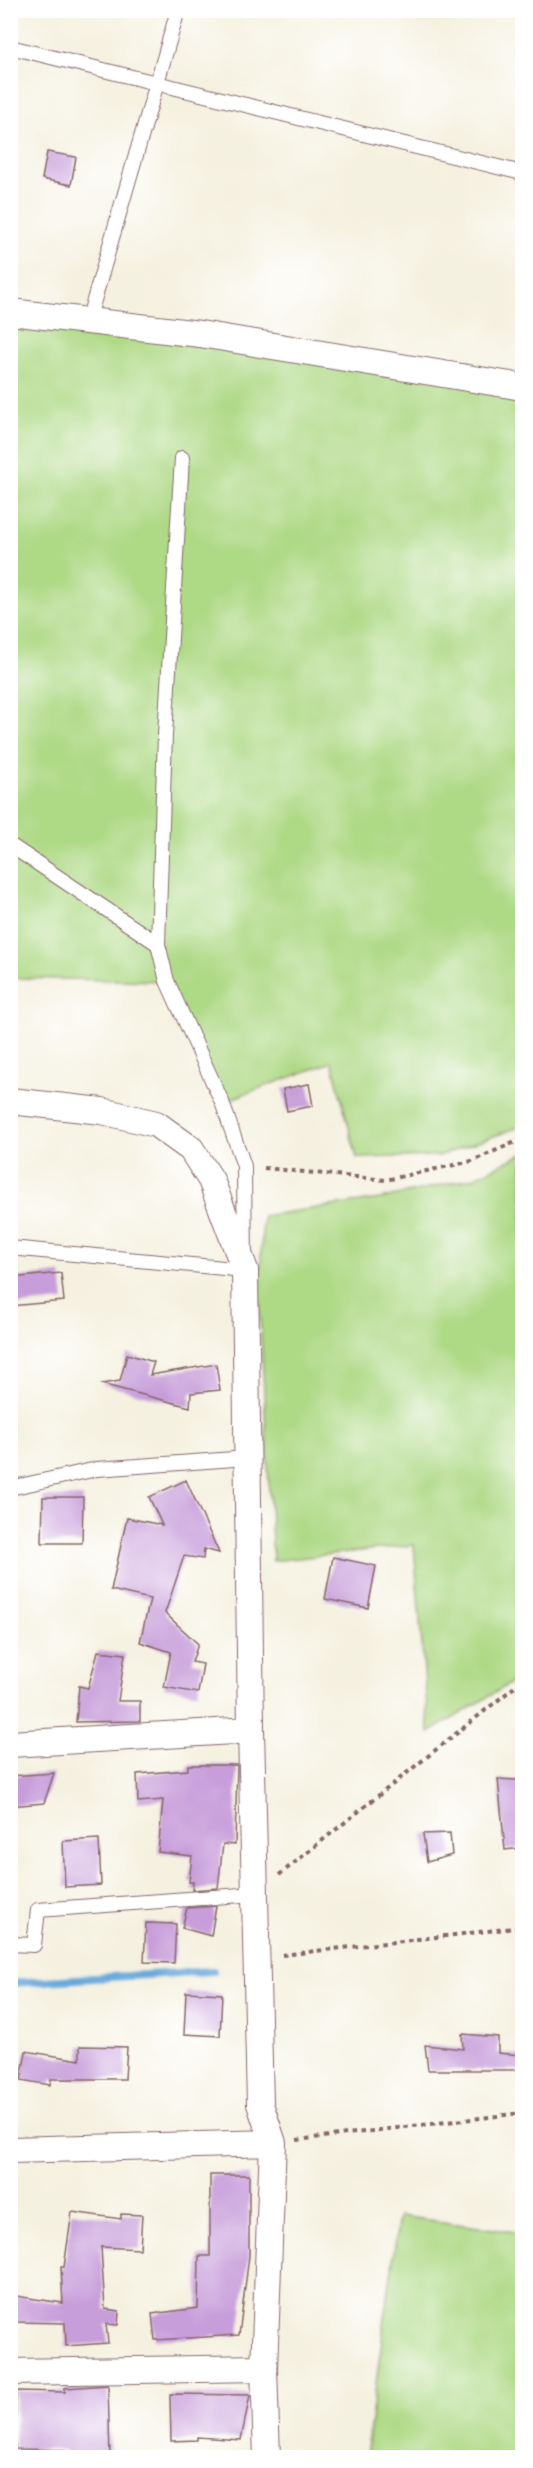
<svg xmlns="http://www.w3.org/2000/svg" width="533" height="2468" viewBox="0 0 533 2468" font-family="'Patrick Hand',sans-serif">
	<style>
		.green { fill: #aed985; stroke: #7c7c58; stroke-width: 1.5 }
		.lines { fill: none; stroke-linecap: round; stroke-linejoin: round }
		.stream { stroke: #67a9db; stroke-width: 8 }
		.building { fill: #c79dda }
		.service-casing { stroke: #86686a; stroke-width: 16 }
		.minor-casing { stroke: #86686a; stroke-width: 28 }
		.path { stroke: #86686a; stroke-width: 4; stroke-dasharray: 4.5 4.5; stroke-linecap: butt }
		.service { stroke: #fff; stroke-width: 14 }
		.minor { stroke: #fff; stroke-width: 26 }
	</style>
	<rect width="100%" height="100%" fill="#fff"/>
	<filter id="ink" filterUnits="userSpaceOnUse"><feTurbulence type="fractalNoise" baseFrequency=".0167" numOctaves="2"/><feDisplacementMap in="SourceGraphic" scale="12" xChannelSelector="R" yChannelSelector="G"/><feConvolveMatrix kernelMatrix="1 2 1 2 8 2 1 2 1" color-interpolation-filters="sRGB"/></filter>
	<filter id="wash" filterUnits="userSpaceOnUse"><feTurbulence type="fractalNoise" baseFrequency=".008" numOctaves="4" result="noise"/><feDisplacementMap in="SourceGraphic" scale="24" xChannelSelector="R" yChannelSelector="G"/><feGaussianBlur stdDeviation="1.35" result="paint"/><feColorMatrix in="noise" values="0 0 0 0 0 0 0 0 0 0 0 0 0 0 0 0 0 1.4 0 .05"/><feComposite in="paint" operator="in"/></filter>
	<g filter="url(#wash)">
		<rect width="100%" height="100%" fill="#f5f1e0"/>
		<!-- green -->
		<path class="green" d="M 11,312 L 522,387 L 522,1126 L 439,1156 L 357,1158 L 332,1062 L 222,1102 L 167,981 L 11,978 Z
			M 522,1154 L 522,1676 L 429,1733 L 414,1545 L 273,1561 L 259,1298 L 263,1216 L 380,1199 L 473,1178 Z
			M 399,2216 L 522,2233 L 522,2457 L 366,2457 Z"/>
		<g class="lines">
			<!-- stream -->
			<path class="stream" d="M 10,1983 L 213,1971"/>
		</g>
		<g id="blocks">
			<!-- building -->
			<path class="building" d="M 47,152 L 76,157 L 71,185 L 42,179 Z
				M 309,1084 L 313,1106 L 287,1111 L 283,1089 Z
				M 61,1273 L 64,1301 L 10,1306 L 10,1278 Z
				M 127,1354 L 154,1362 L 150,1375 L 216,1364 L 220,1390 L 191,1393 L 190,1407 L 101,1384 L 120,1381 Z
				M 186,1480 L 219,1553 L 204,1549 L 203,1559 L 184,1556 L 165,1613 L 198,1644 L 192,1662 L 203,1664 L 198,1693 L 164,1687 L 171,1652 L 140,1642 L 150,1599 L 111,1590 L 127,1518 L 162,1525 L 149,1497 Z
				M 43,1497 L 83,1497 L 82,1543 L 42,1543 Z
				M 333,1557 L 376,1566 L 368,1608 L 325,1599 Z
				M 98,1651 L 125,1654 L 118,1701 L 140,1701 L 140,1721 L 76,1722 L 79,1686 L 88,1688 Z
				M 188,1765 L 237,1765 L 235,1845 L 223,1844 L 218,1888 L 192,1890 L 193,1882 L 189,1882 L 192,1856 L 158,1852 L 163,1800 L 138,1802 L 137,1774 L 188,1770 Z
				M 54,1773 L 44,1803 L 10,1806 L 10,1776 Z
				M 498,1779 L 518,1780 L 522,1848 L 505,1850 Z
				M 450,1833 L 452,1855 L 427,1862 L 423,1834 Z
				M 99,1839 L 101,1885 L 65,1887 L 63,1841 Z
				M 216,1906 L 211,1936 L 182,1928 L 187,1908 Z
				M 146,1923 L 176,1924 L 174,1963 L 144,1962 Z
				M 186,1992 L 222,1994 L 220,2036 L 184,2034 Z
				M 462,2034 L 498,2037 L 498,2053 L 521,2055 L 520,2070 L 428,2070 L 425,2045 L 463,2049 Z
				M 80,2046 L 127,2047 L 125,2079 L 51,2079 L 50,2085 L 21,2080 L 26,2051 L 80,2060 Z
				M 210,2175 L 249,2175 L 249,2256 L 239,2335 L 155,2340 L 152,2314 L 198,2308 L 199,2256 L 210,2256 Z
				M 72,2212 L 121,2219 L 121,2214 L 142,2215 L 140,2249 L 101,2247 L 105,2309 L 119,2311 L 118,2325 L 106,2324 L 108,2343 L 66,2346 L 65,2323 L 14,2322 L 16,2296 L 63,2303 L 61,2267 L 64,2267 Z
				M 108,2385 L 110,2457 L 65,2457 L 65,2450 L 15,2449 L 16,2391 L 65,2392 L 65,2388 Z
				M 170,2394 L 250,2395 L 241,2440 L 197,2437 L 197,2440 L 171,2441 Z"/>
		</g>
	</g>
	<g filter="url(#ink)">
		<use href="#blocks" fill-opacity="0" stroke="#86686a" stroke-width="1.5"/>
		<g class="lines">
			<!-- service casing -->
			<g class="service-casing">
				<path id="service" d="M 10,47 L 522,173
					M 88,321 L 178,10
					M 10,845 L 158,944
					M 10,1248 L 245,1270 L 244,1166 L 222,1102 L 167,981 L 158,944 L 165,735 L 182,458
					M 10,1488 L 97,1469 L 248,1458
					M 10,1944 L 34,1945 L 38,1910 L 255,1894"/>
			</g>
			<!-- minor casing -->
			<g class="minor-casing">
				<path id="minor" d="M 10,312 L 200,334 L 522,387
					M 10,1101 L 102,1111 L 156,1124 L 191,1149 L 211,1180 L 245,1270 L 251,1730 L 260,2104 L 273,2143 L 264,2368 L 267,2458
					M 10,1744 L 251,1730
					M 10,2150 L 273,2143
					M 10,2372 L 264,2368"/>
			</g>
			<!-- path -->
			<path class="path" d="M 264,1168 L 386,1180 L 472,1161 L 522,1139
				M 279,1875 L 522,1681
				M 282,1955 L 522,1927
				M 297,2140 L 522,2113"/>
			<!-- service -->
			<use href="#service" class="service"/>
			<!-- minor -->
			<use href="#minor" class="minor"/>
		</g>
	</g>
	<!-- margin -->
	<rect width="533" height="2468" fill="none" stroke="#fff" stroke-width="36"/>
</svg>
